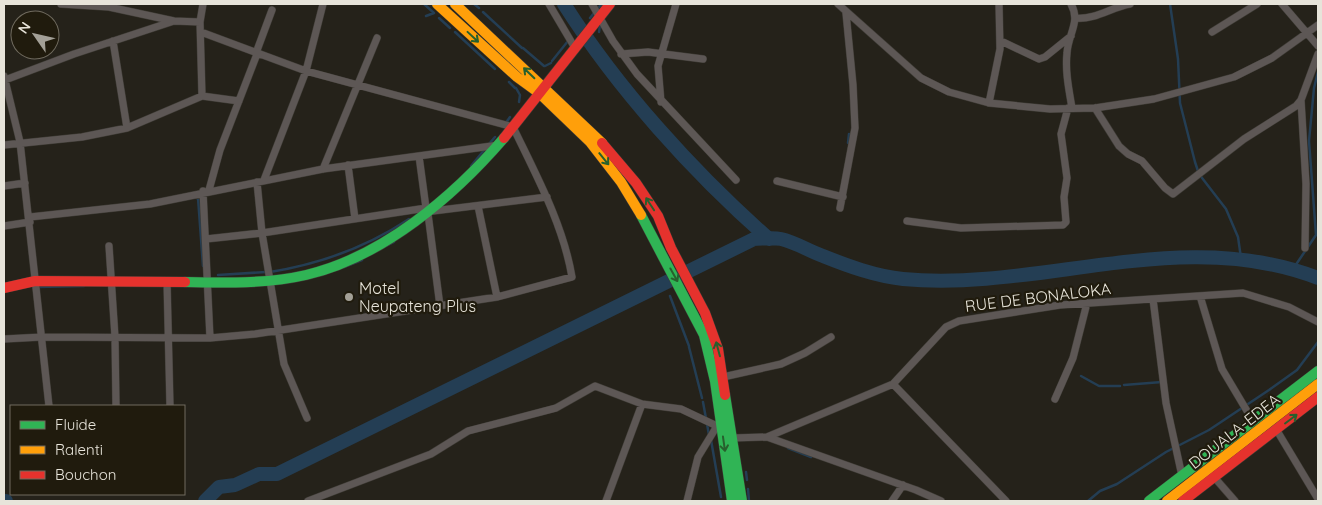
<svg xmlns="http://www.w3.org/2000/svg" width="1322" height="505" viewBox="0 0 1322 505" font-family="Quicksand,sans-serif">
	<style>
		.lines { fill: none; stroke-linecap: round; stroke-linejoin: round }
		.stream { stroke: #243e54; stroke-width: 2.5 }
		.river { stroke: #243e54; stroke-width: 14 }
		.street-casing { stroke: #3f3c36; stroke-width: 8 }
		.fast-casing { stroke: #3f3c36; stroke-width: 11 }
		.slow-casing { stroke: #3f3c36; stroke-width: 11 }
		.jam-casing { stroke: #3f3c36; stroke-width: 11 }
		.street { stroke: #5d5755; stroke-width: 7 }
		.fast { stroke: #30b455; stroke-width: 10 }
		.slow { stroke: #ff9f0a; stroke-width: 10 }
		.jam { stroke: #e5322d; stroke-width: 10 }
		.oneway { stroke: #27602d }
		.poi-dot { fill: #a3a097; stroke: #201b0d; stroke-width: 2 }
		.labels { text-anchor: middle; stroke-width: 4.5; stroke-linejoin: round; paint-order: stroke }
		.poi-label { font-size: 16px; fill: #e7e4da; stroke: #201b0d; text-anchor: start }
		.street-label { font-size: 16px; fill: #e7e4da; stroke: #201b0d }
	</style>
	<rect width="100%" height="100%" fill="#25221a"/>
	<g class="lines">
		<!-- stream -->
		<path class="stream" d="M 424,4 L 434,13 L 426,16
			M 474,4 L 479,8
			M 1170,4 L 1178,59 L 1180,103 L 1195,162 L 1199,174 L 1226,209 L 1238,237 L 1241,258
			M 598,8 L 602,4
			M 483,12 L 522,48
			M 439,18 L 450,28
			M 590,18 L 594,13
			M 455,32 L 495,69
			M 599,32 L 600,25
			M 578,33 L 583,27
			M 523,48 L 544,66
			M 552,61 L 568,41
			M 545,66 L 551,63
			M 509,82 L 515,88
			M 516,88 L 520,95 L 519,102
			M 505,124 L 510,117
			M 848,143 L 849,134
			M 489,144 L 495,137
			M 471,166 L 485,149
			M 196,198 L 198,198 L 203,266
			M 374,252 L 394,242
			M 344,267 L 362,260
			M 1293,269 L 1316,235 L 1309,141 L 1314,88 L 1318,72
			M 270,272 C 320,264 367,247 409,219
			M 218,275 L 266,272
			M 38,287 L 84,286
			M 670,296 L 689,346
			M 689,347 L 702,398
			M 1081,376 L 1099,386 L 1120,386
			M 1124,385 L 1162,382
			M 703,402 L 709,435
			M 711,440 L 721,497
			M 788,448 L 811,457
			M 746,472 L 747,480
			M 748,489 L 749,501
			M 1088,501 L 1100,491 L 1117,484 L 1166,452 L 1209,430 L 1269,390 L 1297,370 L 1318,342"/>
		<!-- river -->
		<path class="river" d="M 564,4 C 618,89 693,172 769,239
			M 4,501 L 6,501
			M 205,501 L 219,487 L 235,485 L 259,474 L 277,474 L 754,239 C 762,239 772,237 781,239 C 795,242 809,251 823,256 C 848,266 875,276 903,279 C 1041,292 1181,225 1318,278"/>
		<!-- street casing -->
		<g class="street-casing">
			<path id="street" d="M 61,4 L 109,7 L 174,21 L 200,22
				M 549,4 L 575,48
				M 592,4 L 613,41 L 637,74 L 736,180
				M 838,4 L 921,78 L 949,92 L 989,103 L 1050,109 L 1095,108 L 1154,99 L 1234,77 L 1272,58 L 1318,25
				M 1071,4 C 1081,22 1068,34 1067,53 C 1065,71 1069,90 1072,108
				M 1282,4 L 1318,46
				M 1076,18 C 1095,20 1112,7 1130,4
				M 1212,32 L 1257,4
				M 113,41 L 127,128
				M 1001,41 L 1039,59 L 1045,57 L 1071,36
				M 256,53 L 272,10
				M 621,54 L 648,52 L 703,59
				M 4,76 L 20,142 L 49,406
				M 5,80 L 74,54 L 174,21
				M 202,96 L 200,22 L 203,4
				M 1301,100 L 1306,184 L 1305,248
				M 661,102 L 658,66 L 676,4
				M 989,103 L 1000,49 L 999,4
				M 1095,108 L 1119,146 L 1128,154 L 1142,161 L 1165,188 L 1173,194 L 1244,139 L 1296,106 L 1301,100 L 1318,54
				M 4,145 L 82,137 L 127,128 L 202,96 L 239,101
				M 419,156 L 426,208
				M 348,165 L 355,219
				M 323,169 L 377,38
				M 264,180 L 306,71 L 323,4
				M 777,181 L 843,197
				M 257,182 L 262,233 L 284,364 L 307,418
				M 4,186 L 25,183
				M 209,190 L 220,150 L 257,54
				M 203,191 L 210,338
				M 478,206 L 497,297
				M 840,208 L 855,128 L 853,85 L 846,13
				M 433,211 L 547,197
				M 428,214 L 440,306
				M 30,217 L 150,204 L 323,169 L 499,145
				M 907,221 L 961,228 L 1063,225 L 1066,222 L 1064,197 L 1067,178 L 1061,134 L 1068,108
				M 4,226 L 30,222
				M 206,239 L 262,233 L 433,207
				M 109,246 L 115,337 L 116,406
				M 167,281 L 170,406
				M 1200,296 L 1222,369 L 1253,421
				M 1153,299 L 1166,403 L 1182,476
				M 4,339 L 42,337 L 210,338 L 255,334 L 497,297 L 572,277 C 563,224 536,175 513,127 L 306,71 L 201,32
				M 723,377 L 781,364 L 805,353 L 831,337
				M 893,384 L 1006,501
				M 1055,399 L 1073,358 L 1087,303
				M 1276,429 L 1318,499
				M 767,437 L 916,490 L 941,501
				M 732,438 L 767,437 L 893,384 L 946,327 L 959,321 L 1060,305 L 1243,293 L 1289,307 L 1318,322
				M 1214,477 L 1235,501
				M 308,501 L 431,454 L 468,431 L 556,408 L 595,386 L 642,404 L 681,409 L 717,426 L 723,426
				M 606,501 L 642,404
				M 687,501 L 698,457 L 717,426
				M 892,501 L 903,485"/>
		</g>
		<!-- fast casing -->
		<g class="fast-casing">
			<path id="fast" d="M 641,215 L 704,335 L 715,381 L 732,501
				M 185,282 C 224,283 267,284 306,275 C 383,257 454,196 504,138
				M 725,395 L 742,501
				M 1149,501 L 1318,371"/>
		</g>
		<!-- slow casing -->
		<g class="slow-casing">
			<path id="slow" d="M 437,4 L 517,77 L 539,93 L 590,142 L 621,182 L 641,215
				M 455,4 L 602,143
				M 1167,501 L 1318,384"/>
		</g>
		<!-- jam casing -->
		<g class="jam-casing">
			<path id="jam" d="M 504,138 L 610,4
				M 602,143 L 636,183 L 658,216 L 671,248 L 705,313 L 718,349 L 725,395
				M 4,288 L 35,281 L 185,282
				M 1183,501 L 1318,397"/>
		</g>
		<!-- street -->
		<use href="#street" class="street"/>
		<!-- fast -->
		<use href="#fast" class="fast"/>
		<!-- slow -->
		<use href="#slow" class="slow"/>
		<!-- jam -->
		<use href="#jam" class="jam"/>
	</g>
	<!-- one-way arrows -->
	<defs><path id="oneway-shaft" d="M-6 0H5M1.5-3L5.5 0L1.5 3" fill="none" stroke-width="1.6" stroke-linecap="round" stroke-linejoin="round" transform="scale(1.25)"/></defs>
	<g class="oneway">
		<use href="#oneway-shaft" transform="translate(473 37) rotate(43)"/>
		<use href="#oneway-shaft" transform="translate(529 73) rotate(-136)"/>
		<use href="#oneway-shaft" transform="translate(604 159) rotate(51)"/>
		<use href="#oneway-shaft" transform="translate(650 204) rotate(-123)"/>
		<use href="#oneway-shaft" transform="translate(674 275) rotate(61)"/>
		<use href="#oneway-shaft" transform="translate(718 349) rotate(-105)"/>
		<use href="#oneway-shaft" transform="translate(1291 419) rotate(-37)"/>
		<use href="#oneway-shaft" transform="translate(724 444) rotate(82)"/>
	</g>
	<!-- markers -->
	<circle class="poi-dot" cx="349" cy="297" r="5"/>
	<g class="labels">
		<!-- poi labels -->
		<g class="poi-label">
			<text x="359" y="294">Motel<tspan x="359" dy="18">Neupateng Plus</tspan></text>
		</g>
		<!-- street labels -->
		<g class="street-label">
			<text transform="translate(1038 297) rotate(-7)" y="6">RUE DE BONALOKA</text>
			<text transform="translate(1234 431) rotate(-38)" y="6">DOUALA-EDEA</text>
		</g>
	</g>
	<!-- border -->
	<rect width="1322" height="505" fill="none" stroke="#e7e4da" stroke-width="10"/>
	<!-- legend -->
	<rect x="10" y="405" width="175" height="90" fill="#201b0d" stroke="#706b5f"/>
	<rect x="20" y="421" width="25" height="8" fill="#30b455" stroke="#706b5f"/>
	<text x="55" y="430" font-size="15" fill="#e7e4da">Fluide</text>
	<rect x="20" y="446" width="25" height="8" fill="#ff9f0a" stroke="#706b5f"/>
	<text x="55" y="455" font-size="15" fill="#e7e4da">Ralenti</text>
	<rect x="20" y="471" width="25" height="8" fill="#e5322d" stroke="#706b5f"/>
	<text x="55" y="480" font-size="15" fill="#e7e4da">Bouchon</text>
	<!-- north arrow -->
	<g transform="translate(35 35) rotate(304)"><circle r="24" fill="#201b0d" stroke="#706b5f"/>
	<path d="M0-4L9 19L0 12L-9 19Z" fill="#a3a097"/>
	<text y="-8" font-size="14" font-weight="bold" text-anchor="middle" fill="#e7e4da">N</text>
	</g>
</svg>
